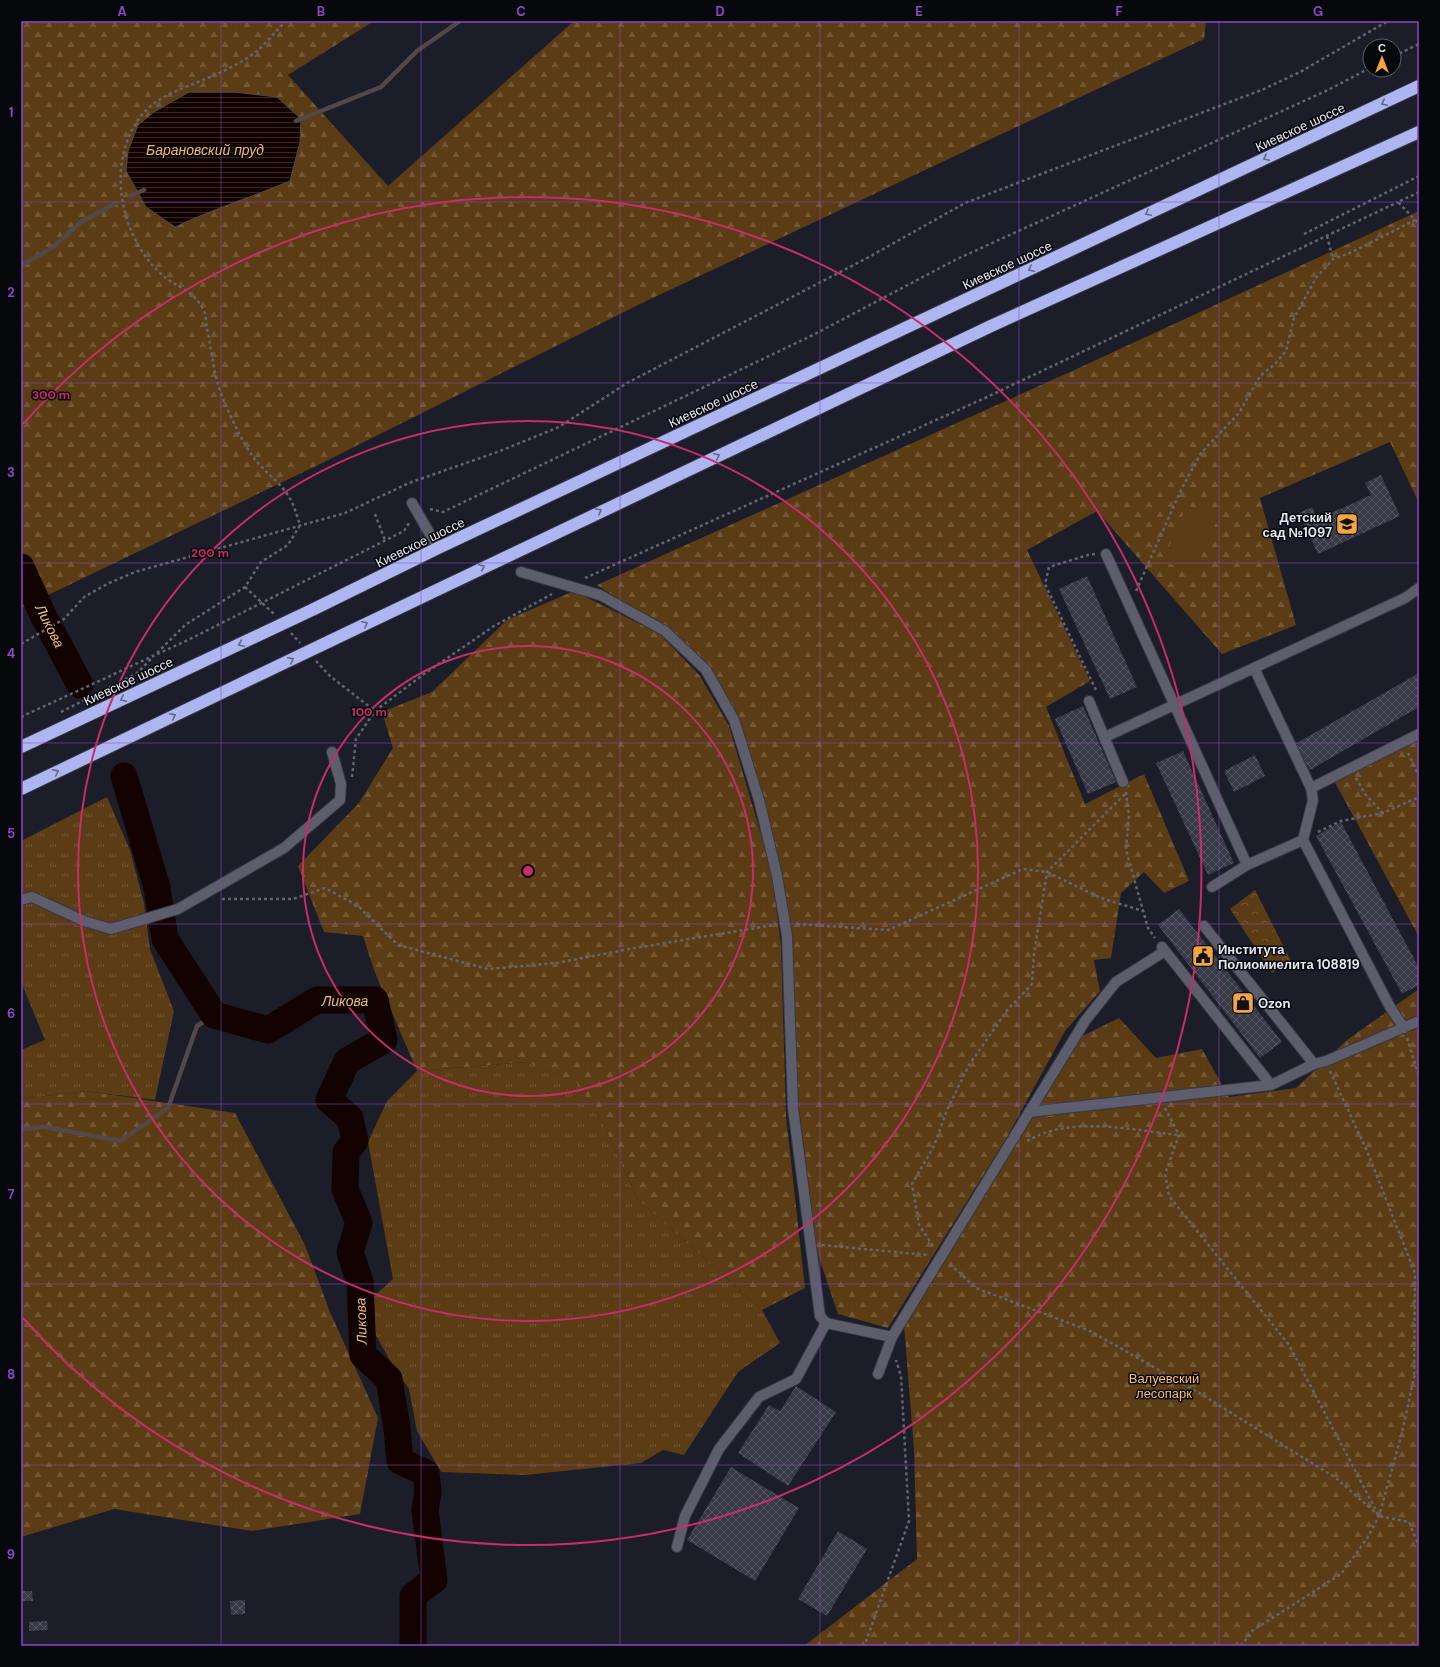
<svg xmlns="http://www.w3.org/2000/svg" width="1440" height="1667" viewBox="0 0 1440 1667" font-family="'DM Sans',sans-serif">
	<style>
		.grass { fill: url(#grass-tufts) }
		.forest { fill: url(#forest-firs) }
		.park { fill: url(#park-crowns) }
		.garden { fill: #5b3c14 }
		.water { fill: url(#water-rules); stroke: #524848 }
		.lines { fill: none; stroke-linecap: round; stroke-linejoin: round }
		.stream { stroke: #524848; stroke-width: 4.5 }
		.river { stroke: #120300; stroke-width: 27 }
		.building { fill: url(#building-cross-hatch) }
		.minor-casing { stroke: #373842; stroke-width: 12 }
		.highway-casing { stroke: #373842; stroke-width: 14 }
		.path { stroke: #636570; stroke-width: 2.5; stroke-dasharray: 3 3; stroke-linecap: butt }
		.minor { stroke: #5c5e6c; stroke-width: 10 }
		.highway { stroke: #adb6f0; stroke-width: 12 }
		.highway-bridge-casing { stroke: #373842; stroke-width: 14; stroke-linecap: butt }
		.highway-bridge { stroke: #adb6f0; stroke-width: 12 }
		.oneway { stroke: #626889 }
		.grid { fill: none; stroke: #8b48c6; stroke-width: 1; stroke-opacity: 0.55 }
		.ring { fill: none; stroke: #c62d6a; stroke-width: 2 }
		.labels { text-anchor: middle; stroke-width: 3; stroke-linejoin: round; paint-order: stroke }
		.street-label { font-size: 13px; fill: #e6e8f0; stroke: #07080c }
		.poi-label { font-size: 13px; font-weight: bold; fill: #e6e8f0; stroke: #07080c; text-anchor: start }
		.park-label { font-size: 13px; fill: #fcbf78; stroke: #07080c }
		.water-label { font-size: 14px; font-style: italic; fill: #f7ba73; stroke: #07080c }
		.centre { fill: #c62d6a; stroke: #07080c; stroke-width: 2 }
		.ring-label { font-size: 12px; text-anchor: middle; font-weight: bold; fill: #c62d6a; stroke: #07080c; stroke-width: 3; stroke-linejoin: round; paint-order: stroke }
		.neatline { fill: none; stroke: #8b48c6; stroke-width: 1.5 }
		.grid-label { font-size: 13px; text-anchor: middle; font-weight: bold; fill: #8b48c6 }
	</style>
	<defs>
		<pattern id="grass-tufts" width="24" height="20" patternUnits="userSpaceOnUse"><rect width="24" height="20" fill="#5b3c14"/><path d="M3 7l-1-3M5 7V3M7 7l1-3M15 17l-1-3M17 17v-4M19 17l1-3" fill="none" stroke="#735836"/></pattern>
		<pattern id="forest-firs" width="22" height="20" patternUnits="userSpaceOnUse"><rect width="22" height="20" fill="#5b3c14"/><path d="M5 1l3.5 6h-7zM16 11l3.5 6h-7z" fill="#735836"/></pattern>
		<pattern id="park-crowns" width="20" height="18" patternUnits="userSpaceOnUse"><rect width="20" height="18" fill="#5b3c14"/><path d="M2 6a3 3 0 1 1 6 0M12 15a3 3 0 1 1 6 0" fill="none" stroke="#735836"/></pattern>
		<pattern id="water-rules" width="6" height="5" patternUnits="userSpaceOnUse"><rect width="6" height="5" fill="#120300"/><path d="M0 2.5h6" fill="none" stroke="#342826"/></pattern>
		<pattern id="building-cross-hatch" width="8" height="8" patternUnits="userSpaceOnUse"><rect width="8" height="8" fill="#373946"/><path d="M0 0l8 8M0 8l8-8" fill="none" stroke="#545661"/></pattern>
	</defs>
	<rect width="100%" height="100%" fill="#1b1d29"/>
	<!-- grass -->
	<path class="grass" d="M 107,797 L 130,850 L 144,903 L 150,949 L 174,1011 L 155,1100 L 86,1091 L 21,1099 L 21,1050 L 45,1040 L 21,982 L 21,841 Z
		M 526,1062 L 577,1082 L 604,1125 L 637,1198 L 762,1310 L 780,1343 L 738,1372 L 684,1455 L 663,1450 L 641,1463 L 525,1475 L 441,1472 L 417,1431 L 409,1389 L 392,1364 L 373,1330 L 372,1298 L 393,1279 L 368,1142 L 387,1101 L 417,1071 Z"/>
	<!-- forest -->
	<path class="forest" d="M 21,21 L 374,21 L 288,75 L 388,186 L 574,21 L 1206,21 L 1204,39 L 642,303 L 316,466 L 21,608 Z
		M 1419,211 L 1419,503 L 1390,442 L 1260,498 L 1296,625 L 1222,654 L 1097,511 L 1027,550 L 1090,681 L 1046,707 L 1085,804 L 1144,774 L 1189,881 L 1164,893 L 1144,872 L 1121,893 L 1111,958 L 1094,960 L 1100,991 L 1065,1031 L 1006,1139 L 888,1328 L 838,1314 L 817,1252 L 797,1093 L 791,941 L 760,793 L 708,669 L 671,633 L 597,585 L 1070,372 Z
		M 574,591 L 660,634 L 700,676 L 729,726 L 772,872 L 781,946 L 786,1116 L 805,1288 L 762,1310 L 637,1198 L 604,1125 L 576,1082 L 526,1062 L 417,1071 L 374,970 L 363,936 L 324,932 L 298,866 L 359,803 L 393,748 L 382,712 L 432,692 L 507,620 Z
		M 1419,734 L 1419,937 L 1331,775 Z
		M 1419,989 L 1419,1646 L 804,1646 L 917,1559 L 914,1450 L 904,1325 L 1074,1040 L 1119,1018 L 1156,1058 L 1202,1049 L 1229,1097 L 1296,1088 L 1347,1040 Z
		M 86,1091 L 235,1113 L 305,1245 L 330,1312 L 378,1418 L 360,1514 L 252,1531 L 114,1509 L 21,1537 L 21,1099 Z"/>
	<!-- park -->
	<path class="park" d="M 1255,890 L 1291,961 L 1272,973 L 1230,909 Z"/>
	<!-- garden -->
	<path class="garden" d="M 1187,505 L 1218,518 L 1194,574 L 1163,561 Z"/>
	<!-- water -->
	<path class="water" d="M 189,92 L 234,92 L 277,97 L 301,119 L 300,142 L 290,181 C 252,197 213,209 175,227 L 146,207 L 126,171 L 128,151 L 138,125 L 154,112 Z"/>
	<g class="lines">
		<!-- stream -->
		<path class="stream" d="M 296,121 L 381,87 L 417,51 L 460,21
			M 130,196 L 144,190
			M 21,266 L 53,247 L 81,222 L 116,203
			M 21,1129 L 45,1127 L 120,1141 L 168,1108 L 197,1026 L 214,1015"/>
		<!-- river -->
		<path class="river" d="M 21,567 L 43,615 L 80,685
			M 124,776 L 157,888 L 165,939 L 214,1015 L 268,1030 L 317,1000 L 375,1000 L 384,1040 L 347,1061 L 329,1100 L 350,1118 L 355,1141 L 346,1152 L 345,1189 L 359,1223 L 350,1252 L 360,1282 L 363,1355 L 389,1379 L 397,1428 L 400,1461 L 426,1473 L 428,1492 L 425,1510 L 434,1580 L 413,1596 L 413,1646"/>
	</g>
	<!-- building -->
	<path class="building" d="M 1381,475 L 1400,516 L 1318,554 L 1299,513 L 1312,507 L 1318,519 L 1371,495 L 1365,483 Z
		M 1087,576 L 1137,687 L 1110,699 L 1059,589 Z
		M 1419,673 L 1419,707 L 1310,770 L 1295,744 Z
		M 1083,706 L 1116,782 L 1088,794 L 1055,719 Z
		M 1183,751 L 1234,863 L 1208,875 L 1156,763 Z
		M 1255,755 L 1265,776 L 1234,792 L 1224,771 Z
		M 1341,822 L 1419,968 L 1419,985 L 1402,994 L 1316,836 Z
		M 1179,909 L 1282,1042 L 1260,1058 L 1158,925 Z
		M 796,1386 L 836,1412 L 788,1486 L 738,1453 L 769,1405 L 780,1411 Z
		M 731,1467 L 799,1508 L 755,1581 L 687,1540 Z
		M 838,1531 L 867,1549 L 827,1616 L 798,1599 Z
		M 21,1591 L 32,1591 L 33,1601 L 21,1601 Z
		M 245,1600 L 245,1614 L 231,1615 L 230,1601 Z
		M 47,1621 L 48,1630 L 29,1631 L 29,1622 Z"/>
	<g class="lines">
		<!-- minor casing -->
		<g class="minor-casing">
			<path id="minor" d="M 412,503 L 438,548
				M 1106,554 L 1247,865
				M 521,572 L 600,595 L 665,631 L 706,670 L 734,720 L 759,800 L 777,876 L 787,936 L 793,1108 L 820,1316 L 826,1323 L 892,1337
				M 1254,668 L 1311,788 L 1313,800 L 1303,840 L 1390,1007 L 1404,1028
				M 1089,701 L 1123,782
				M 1105,737 L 1405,598 L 1419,588
				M 1311,788 L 1419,734
				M 1212,887 L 1247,865 L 1303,840
				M 21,900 L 32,897 L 84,921 L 111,929 L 178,909 L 284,848 L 340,800 L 341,784 L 332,752
				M 1204,926 L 1314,1064
				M 1162,947 L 1271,1085
				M 1029,1112 L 1271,1085 L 1314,1064 L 1326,1061 L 1419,1021
				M 878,1374 L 892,1337 L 1085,1021 L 1116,982 L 1165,951
				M 677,1547 L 685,1516 L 719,1449 L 759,1397 L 796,1379 L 826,1323"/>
		</g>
		<!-- highway casing -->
		<g class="highway-casing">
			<path id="highway" d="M 314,609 L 438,548 L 1419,86
				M 330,641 L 991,326 L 1419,132"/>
		</g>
		<!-- path -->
		<path class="path" d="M 1394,56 L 1419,44
			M 1419,192 L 1398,202 L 1419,224
			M 1304,234 L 1419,176
			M 1327,236 L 1333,259
			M 430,509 L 443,512 L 813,335 L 957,259 L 1326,91 L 1370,68
			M 375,514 L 385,540
			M 1095,554 L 1088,555 L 1049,567 L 1045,584 L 1096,690
			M 585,578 L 985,398 L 1398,202
			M 245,587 L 274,614
			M 1136,591 L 1181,490 L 1201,453 L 1239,413 L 1260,376 L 1275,364 L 1286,351 L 1294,318 L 1316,278 L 1333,259 L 1350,253 L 1419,218
			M 291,633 L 300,643
			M 21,644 L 64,619 L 84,597 L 109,583 L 135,572 L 345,513 L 409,483 L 500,451 L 559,427 L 627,383 L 869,257 L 965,203 L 1264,89 L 1300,72 L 1388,21
			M 157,653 L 185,625 L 245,587 L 261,562 L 288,545 L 300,525 C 296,513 293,500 284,490 C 274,477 261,469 251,454 C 241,440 222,400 218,384 C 213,366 211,347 207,329 C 206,322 206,313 202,307 C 190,287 173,287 158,271 C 119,233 106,160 141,116 C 159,93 192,86 217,74 C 230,68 246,60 257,51 C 267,42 276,31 286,21
			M 316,661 L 330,676 L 375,711
			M 61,712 L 136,674 L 153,657
			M 21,717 L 190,639 L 404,531 L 409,523
			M 1408,753 L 1419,776
			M 352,777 L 356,739 L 375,711 L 424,674 L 494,626 L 552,594
			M 1356,778 L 1365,794 L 1383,813
			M 1126,792 L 1129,815 L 1126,850 L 1148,928 L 1155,938
			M 1318,832 L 1341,821 L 1383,813 L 1419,797
			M 222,899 L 293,899 L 325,888 L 358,906 L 398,945 L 488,969 L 557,963 L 629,949 L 774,925
			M 797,924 L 888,930 L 1023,869 L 1047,872 L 1101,898 L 1143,911
			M 1407,1038 L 1419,1076
			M 1330,1071 L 1367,1151 L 1415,1273 L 1414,1377
			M 1165,1108 L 1179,1135 L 1165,1174 L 1169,1196 L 1289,1345 L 1379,1516 L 1409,1522 L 1419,1546
			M 1027,1141 C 1071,1115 1130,1130 1179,1135
			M 822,1245 L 928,1255
			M 933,1246 L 919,1225 L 912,1184 L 934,1146 L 947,1110 L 969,1065 L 1008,1009 L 1032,984 L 1034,954 L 1047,872 L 1125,794
			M 950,1264 L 976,1288 L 1090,1331 L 1196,1391 L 1336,1478 L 1379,1516
			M 862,1646 L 865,1644 L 909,1521 L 901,1376 L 896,1360
			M 1241,1646 L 1252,1631 L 1341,1574 L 1368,1537 L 1379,1516 L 1402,1433 L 1414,1377 L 1419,1371"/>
		<!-- minor -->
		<use href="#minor" class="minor"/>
		<!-- highway -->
		<use href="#highway" class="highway"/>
		<!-- highway-bridge casing -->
		<g class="highway-bridge-casing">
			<path id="highway-bridge" d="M 21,747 L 314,609
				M 21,789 L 330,641"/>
		</g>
		<!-- highway-bridge -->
		<use href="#highway-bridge" class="highway-bridge"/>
	</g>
	<!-- one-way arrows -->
	<defs><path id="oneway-chevron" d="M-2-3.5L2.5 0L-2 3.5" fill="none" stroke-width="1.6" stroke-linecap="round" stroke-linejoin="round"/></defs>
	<g class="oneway">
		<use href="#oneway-chevron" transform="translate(1384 103) rotate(155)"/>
		<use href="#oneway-chevron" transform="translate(1266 158) rotate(155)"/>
		<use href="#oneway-chevron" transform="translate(1148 213) rotate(155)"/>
		<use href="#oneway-chevron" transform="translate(1031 269) rotate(155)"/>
		<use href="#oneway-chevron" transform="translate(717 456) rotate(-25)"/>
		<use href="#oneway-chevron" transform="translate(599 511) rotate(-25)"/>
		<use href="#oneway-chevron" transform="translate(482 567) rotate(-25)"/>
		<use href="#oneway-chevron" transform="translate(365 624) rotate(-26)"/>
		<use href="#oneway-chevron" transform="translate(241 644) rotate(155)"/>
		<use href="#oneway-chevron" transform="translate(291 660) rotate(-26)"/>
		<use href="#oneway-chevron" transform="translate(123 699) rotate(155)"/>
		<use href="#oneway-chevron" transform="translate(173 716) rotate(-26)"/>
		<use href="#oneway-chevron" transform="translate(56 772) rotate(-26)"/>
	</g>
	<!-- grid -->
	<path class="grid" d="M 221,21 L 221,1646M 421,21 L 421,1646M 620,21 L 620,1646M 820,21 L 820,1646M 1019,21 L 1019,1646M 1219,21 L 1219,1646M 21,202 L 1419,202M 21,383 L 1419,383M 21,563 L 1419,563M 21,743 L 1419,743M 21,924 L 1419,924M 21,1104 L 1419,1104M 21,1284 L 1419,1284M 21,1465 L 1419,1465"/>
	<!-- distance rings -->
	<g class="ring">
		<circle cx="528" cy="871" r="225"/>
		<circle cx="528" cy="871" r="450"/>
		<path d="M23 424A674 674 0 1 1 23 1318"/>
	</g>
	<!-- icons -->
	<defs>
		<g id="school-square" transform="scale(1.15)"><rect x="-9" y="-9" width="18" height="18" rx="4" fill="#f2a541" stroke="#07080c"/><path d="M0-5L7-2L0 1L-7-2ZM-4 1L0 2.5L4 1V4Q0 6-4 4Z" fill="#111"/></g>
		<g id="civic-square" transform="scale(1.15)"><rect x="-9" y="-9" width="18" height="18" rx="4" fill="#f2a541" stroke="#07080c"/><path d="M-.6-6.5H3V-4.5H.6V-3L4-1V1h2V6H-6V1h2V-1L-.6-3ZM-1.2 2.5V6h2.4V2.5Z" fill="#111"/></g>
		<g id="shop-square" transform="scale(1.15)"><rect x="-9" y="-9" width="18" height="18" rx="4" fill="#f2a541" stroke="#07080c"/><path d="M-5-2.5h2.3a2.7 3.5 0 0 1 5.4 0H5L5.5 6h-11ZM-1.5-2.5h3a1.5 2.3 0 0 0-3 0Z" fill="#111"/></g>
	</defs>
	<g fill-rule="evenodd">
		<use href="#school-square" x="1347" y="524"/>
		<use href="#civic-square" x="1203" y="956"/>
		<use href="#shop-square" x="1243" y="1003"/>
	</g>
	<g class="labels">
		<!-- street labels -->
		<g class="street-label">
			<text transform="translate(1300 127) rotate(-25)" y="5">Киевское шоссе</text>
			<text transform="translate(1007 265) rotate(-25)" y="5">Киевское шоссе</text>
			<text transform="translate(713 403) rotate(-25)" y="5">Киевское шоссе</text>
			<text transform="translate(420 542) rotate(-26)" y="5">Киевское шоссе</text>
			<text transform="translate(128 681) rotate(-25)" y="5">Киевское шоссе</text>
		</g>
		<!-- poi labels -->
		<g class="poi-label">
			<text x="1332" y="522" text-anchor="end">Детский<tspan x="1332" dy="15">сад №1097</tspan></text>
			<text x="1218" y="954">Института<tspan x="1218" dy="15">Полиомиелита 108819</tspan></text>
			<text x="1258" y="1008">Ozon</text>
		</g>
		<!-- park labels -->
		<g class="park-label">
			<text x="1164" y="1383">Валуевский<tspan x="1164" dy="15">лесопарк</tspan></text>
		</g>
		<!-- water labels -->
		<g class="water-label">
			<text x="205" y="155">Барановский пруд</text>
			<text transform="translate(50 626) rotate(63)" y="5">Ликова</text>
			<text x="345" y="1006">Ликова</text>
			<text transform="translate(361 1321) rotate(-92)" y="5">Ликова</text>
		</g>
	</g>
	<circle cx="528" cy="871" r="6" class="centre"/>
	<g class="ring-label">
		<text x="51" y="399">300 m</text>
		<text x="210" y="557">200 m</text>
		<text x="369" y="716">100 m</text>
	</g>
	<!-- border -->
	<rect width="1440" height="1667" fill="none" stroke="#07080c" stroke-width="44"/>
	<!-- north arrow -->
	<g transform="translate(1382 58)"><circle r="19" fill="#07080c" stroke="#606267"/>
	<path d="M0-3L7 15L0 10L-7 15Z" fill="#f2a541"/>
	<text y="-6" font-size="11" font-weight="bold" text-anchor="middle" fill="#e6e8f0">С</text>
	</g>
	<rect x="22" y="22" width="1396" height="1623" class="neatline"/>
	<g class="grid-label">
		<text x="122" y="16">A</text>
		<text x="321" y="16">B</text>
		<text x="521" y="16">C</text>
		<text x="720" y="16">D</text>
		<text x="919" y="16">E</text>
		<text x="1119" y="16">F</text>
		<text x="1318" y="16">G</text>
		<text x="11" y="117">1</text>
		<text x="11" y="297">2</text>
		<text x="11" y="477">3</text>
		<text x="11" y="658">4</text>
		<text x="11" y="838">5</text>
		<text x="11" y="1018">6</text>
		<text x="11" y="1199">7</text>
		<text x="11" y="1379">8</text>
		<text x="11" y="1559">9</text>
	</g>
</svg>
